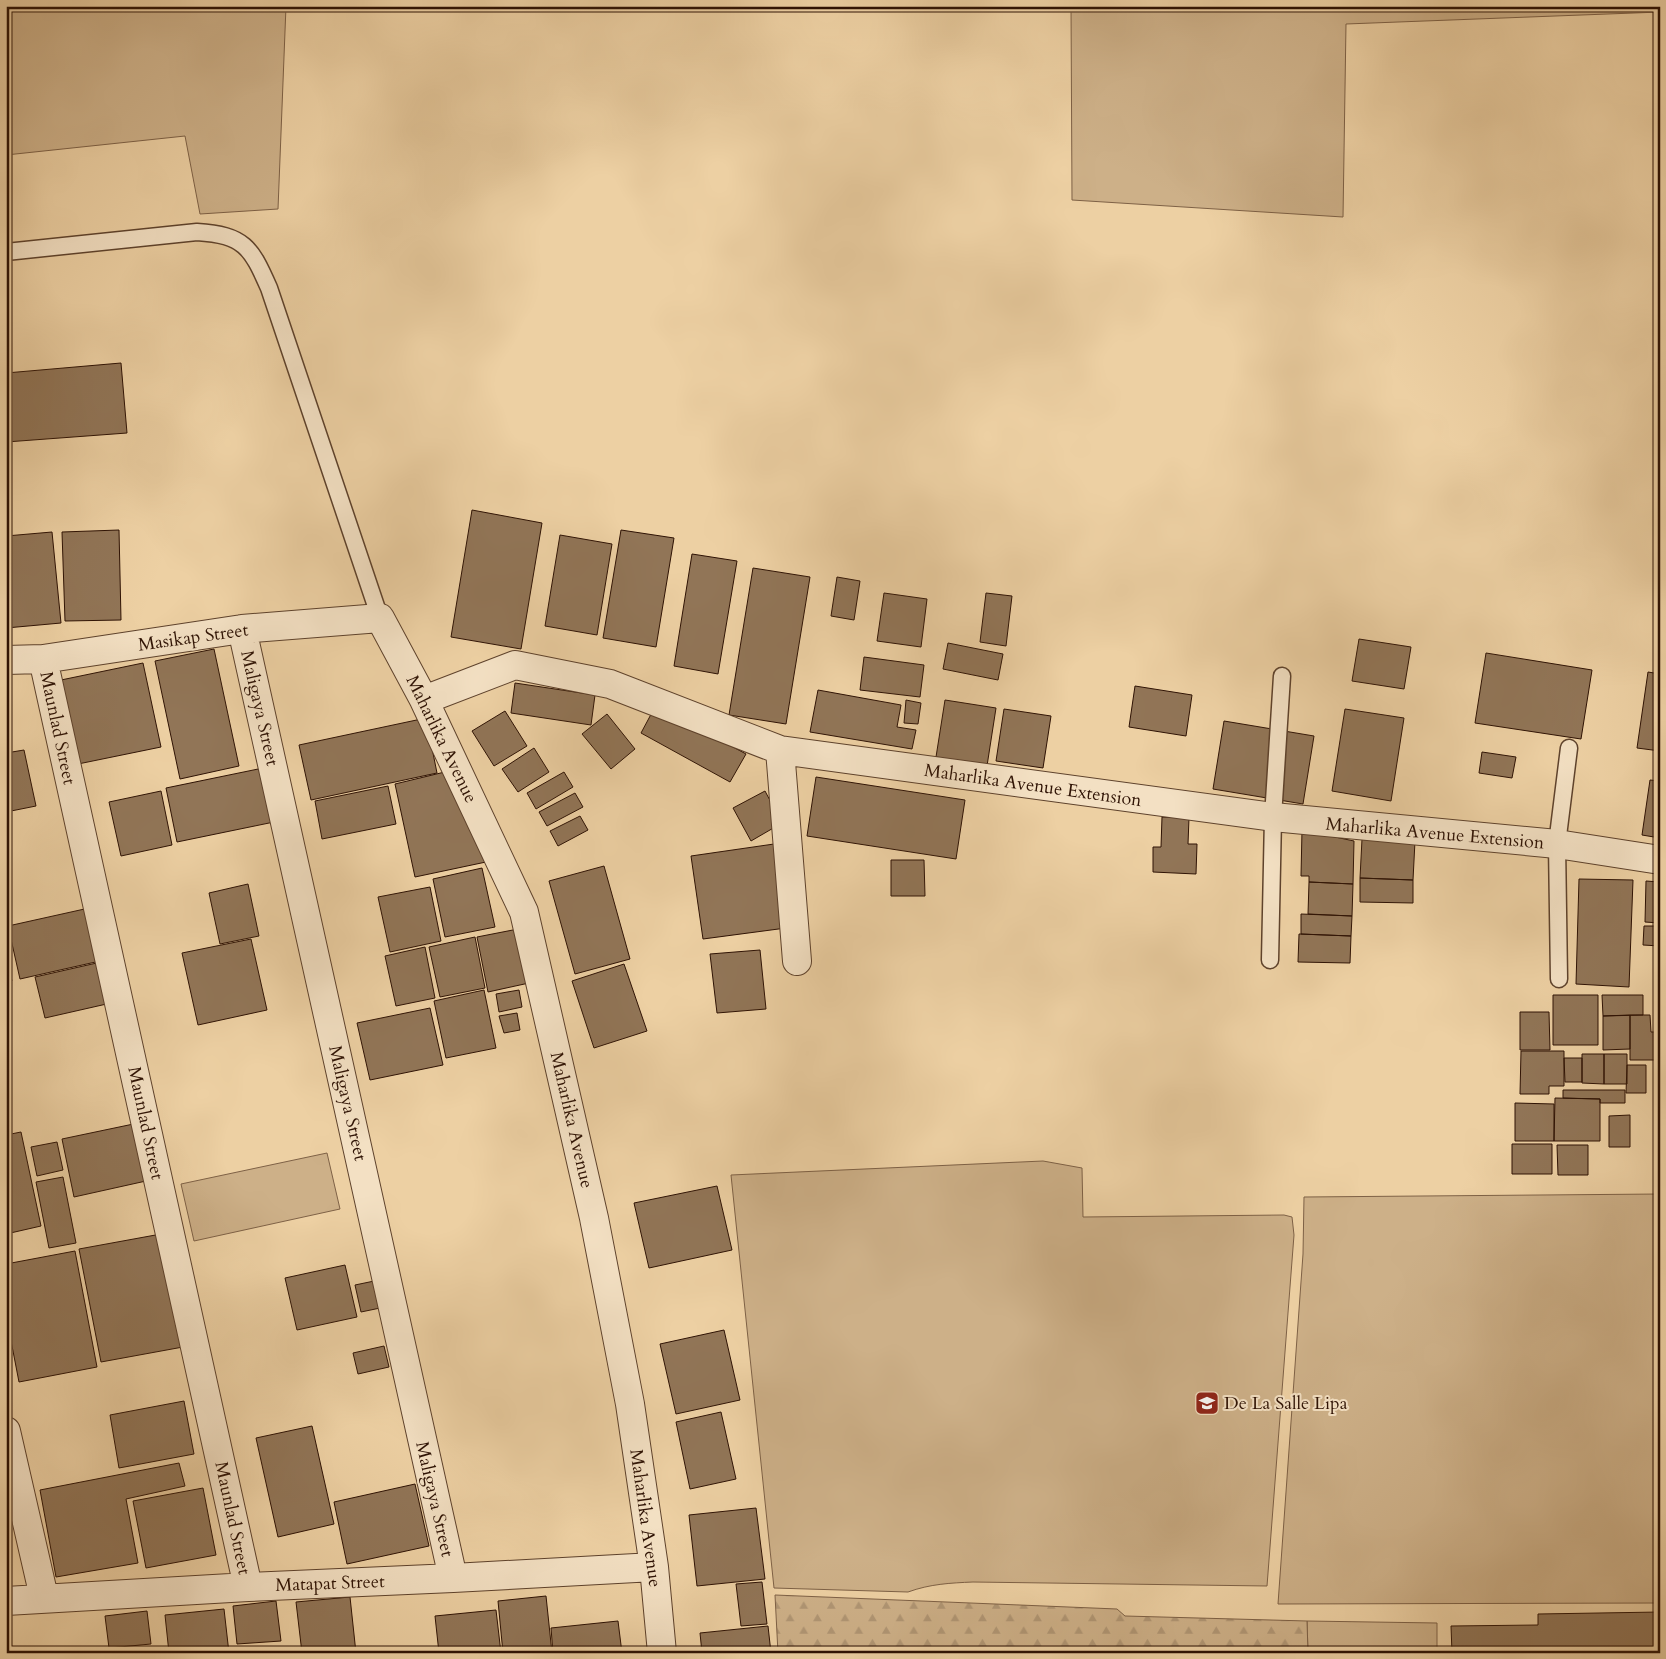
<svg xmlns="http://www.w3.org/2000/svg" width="1666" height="1659" viewBox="0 0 1666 1659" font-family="Cardo,serif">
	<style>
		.grass { fill: #cdb088; stroke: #7e6146 }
		.forest { fill: url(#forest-firs); stroke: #7e6146 }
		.building { fill: #917557; stroke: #2e1204 }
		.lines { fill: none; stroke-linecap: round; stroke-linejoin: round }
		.service-casing { stroke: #5e422c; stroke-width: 19 }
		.minor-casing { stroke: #5e422c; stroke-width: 30 }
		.service { stroke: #f3e0c3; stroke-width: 16 }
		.minor { stroke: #f3e0c3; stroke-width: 28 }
		.labels { text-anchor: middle; stroke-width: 4; stroke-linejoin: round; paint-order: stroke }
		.street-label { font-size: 18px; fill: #2e1204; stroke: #f3e0c3 }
		.poi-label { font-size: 18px; fill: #2e1204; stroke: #f3e0c3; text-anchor: start }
	</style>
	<defs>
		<pattern id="forest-firs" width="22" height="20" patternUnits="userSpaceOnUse" patternTransform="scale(1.25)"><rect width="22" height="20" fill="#cdb088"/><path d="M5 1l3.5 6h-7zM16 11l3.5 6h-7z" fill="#b09674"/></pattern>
	</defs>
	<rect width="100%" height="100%" fill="#edd0a3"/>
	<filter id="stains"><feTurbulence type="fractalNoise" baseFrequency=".004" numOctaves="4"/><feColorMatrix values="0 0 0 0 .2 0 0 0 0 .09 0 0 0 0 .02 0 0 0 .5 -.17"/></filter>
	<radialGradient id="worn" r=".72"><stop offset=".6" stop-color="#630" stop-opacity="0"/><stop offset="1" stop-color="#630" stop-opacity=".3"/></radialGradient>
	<!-- grass -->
	<path class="grass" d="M 6,6 L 286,6 L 278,209 L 200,214 L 185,136 L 6,155 Z
		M 1071,6 L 1660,6 L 1660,12 L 1346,24 L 1343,217 L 1072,200 Z
		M 327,1153 L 340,1209 L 194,1241 L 181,1184 Z
		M 1043,1161 L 1082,1168 L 1083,1217 L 1284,1215 L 1292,1217 L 1294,1235 L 1267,1586 L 973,1582 C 950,1583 930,1584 908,1592 L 774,1588 L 731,1175 Z
		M 1660,1194 L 1660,1603 L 1278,1604 L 1303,1254 L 1304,1197 Z
		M 1307,1621 L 1437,1623 L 1437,1653 L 1308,1653 Z"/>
	<!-- forest -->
	<path class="forest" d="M 775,1595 L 1117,1609 L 1125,1616 L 1307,1621 L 1308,1653 L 778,1653 Z"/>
	<!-- building -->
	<path class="building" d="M 121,363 L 127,433 L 6,442 L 6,373 Z
		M 472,510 L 542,523 L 521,649 L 451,637 Z
		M 119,530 L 121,620 L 65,621 L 62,532 Z
		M 621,530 L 674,538 L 656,647 L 603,638 Z
		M 52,532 L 61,623 L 6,628 L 6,536 Z
		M 560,535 L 612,544 L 597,635 L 545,626 Z
		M 692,554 L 737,561 L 718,674 L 674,666 Z
		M 753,568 L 810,577 L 786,724 L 729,715 Z
		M 837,577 L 860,581 L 854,620 L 831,616 Z
		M 884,593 L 927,599 L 921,647 L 877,641 Z
		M 986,593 L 1012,596 L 1006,646 L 980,642 Z
		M 1359,639 L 1411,647 L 1404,689 L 1352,681 Z
		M 948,643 L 1003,654 L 998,680 L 943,669 Z
		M 214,649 L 239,766 L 180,779 L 155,661 Z
		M 1486,653 L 1592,670 L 1581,739 L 1475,723 Z
		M 864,657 L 924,665 L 920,697 L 860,690 Z
		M 143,663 L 161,747 L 78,764 L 61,680 Z
		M 1648,672 L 1660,674 L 1660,751 L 1637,748 Z
		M 515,683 L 595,695 L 591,725 L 511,713 Z
		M 1135,686 L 1192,695 L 1186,736 L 1129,727 Z
		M 818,690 L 901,705 L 897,727 L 916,730 L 912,749 L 810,732 Z
		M 906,700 L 921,703 L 918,724 L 904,723 Z
		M 945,700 L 996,708 L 987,766 L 936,757 Z
		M 656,705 L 746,754 L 730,782 L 641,733 Z
		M 1004,709 L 1051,716 L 1043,768 L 996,761 Z
		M 1345,709 L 1404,718 L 1391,801 L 1332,791 Z
		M 505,711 L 527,746 L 494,766 L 472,731 Z
		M 607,714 L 635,749 L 611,769 L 582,734 Z
		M 426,718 L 437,773 L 311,800 L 299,745 Z
		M 1224,721 L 1314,736 L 1303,804 L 1213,789 Z
		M 534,748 L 549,772 L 518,792 L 502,769 Z
		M 24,750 L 36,806 L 6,812 L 6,753 Z
		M 1482,752 L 1516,757 L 1512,778 L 1479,773 Z
		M 263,768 L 274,822 L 177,842 L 166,788 Z
		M 453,770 L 486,862 L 415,877 L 395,784 Z
		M 564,772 L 573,787 L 536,809 L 527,793 Z
		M 816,777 L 965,800 L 956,859 L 807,836 Z
		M 1650,780 L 1660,781 L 1660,838 L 1642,835 Z
		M 388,786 L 396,824 L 322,839 L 315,801 Z
		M 161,791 L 172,845 L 121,856 L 109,802 Z
		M 765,791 L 782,823 L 751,841 L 733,808 Z
		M 575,793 L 583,807 L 547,826 L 539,812 Z
		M 580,816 L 588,830 L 558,846 L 550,831 Z
		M 1162,817 L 1189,818 L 1188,844 L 1197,844 L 1196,874 L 1153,872 L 1153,847 L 1161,847 Z
		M 1302,830 L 1354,841 L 1353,884 L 1309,882 L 1309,876 L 1301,876 Z
		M 1362,839 L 1415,841 L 1413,880 L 1360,878 Z
		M 774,844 L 786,928 L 703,939 L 691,856 Z
		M 891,860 L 924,860 L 925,896 L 891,896 Z
		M 604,866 L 630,959 L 575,974 L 549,881 Z
		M 482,868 L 495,927 L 445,937 L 433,879 Z
		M 1360,878 L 1413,880 L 1413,903 L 1360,902 Z
		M 1579,879 L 1633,880 L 1629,987 L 1576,984 Z
		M 1646,881 L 1660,882 L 1660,923 L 1645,922 Z
		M 1309,882 L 1353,884 L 1352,916 L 1308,914 Z
		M 248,884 L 259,936 L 220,944 L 209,893 Z
		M 430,887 L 441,941 L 390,952 L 378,897 Z
		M 89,908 L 100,961 L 20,979 L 8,926 Z
		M 1301,914 L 1352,916 L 1351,936 L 1301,934 Z
		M 1644,926 L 1660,926 L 1660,946 L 1643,945 Z
		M 518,929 L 529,983 L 488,992 L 477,937 Z
		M 1299,934 L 1351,936 L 1350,963 L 1298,962 Z
		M 475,937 L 485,988 L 440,997 L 429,947 Z
		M 251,939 L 267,1010 L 198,1025 L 182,953 Z
		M 425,947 L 435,998 L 396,1006 L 385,956 Z
		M 760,950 L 766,1009 L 717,1013 L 710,954 Z
		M 6,953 L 12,981 L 6,982 Z
		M 101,962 L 111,1003 L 45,1018 L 35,977 Z
		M 624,964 L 647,1031 L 594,1048 L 572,981 Z
		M 484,990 L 496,1048 L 446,1058 L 434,1001 Z
		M 519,990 L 522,1007 L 499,1012 L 496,994 Z
		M 1553,995 L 1598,995 L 1598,1045 L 1553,1045 Z
		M 1602,995 L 1643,995 L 1643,1015 L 1603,1016 Z
		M 430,1008 L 443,1065 L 370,1080 L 357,1023 Z
		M 1520,1012 L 1549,1012 L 1550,1050 L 1520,1050 Z
		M 517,1013 L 520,1030 L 504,1033 L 499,1016 Z
		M 1630,1015 L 1630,1049 L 1603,1050 L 1603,1016 Z
		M 1630,1015 L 1650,1015 L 1651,1032 L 1660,1032 L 1660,1060 L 1630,1060 Z
		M 1521,1051 L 1564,1051 L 1564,1086 L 1549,1086 L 1549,1094 L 1520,1094 Z
		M 1582,1054 L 1604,1054 L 1604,1084 L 1582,1083 Z
		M 1604,1054 L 1627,1054 L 1627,1084 L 1604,1084 Z
		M 1564,1058 L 1582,1058 L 1582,1082 L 1565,1082 Z
		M 1627,1065 L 1646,1065 L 1646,1093 L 1626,1093 Z
		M 1563,1090 L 1625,1090 L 1625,1103 L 1600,1103 L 1600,1099 L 1563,1098 Z
		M 1555,1098 L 1600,1099 L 1600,1141 L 1554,1141 Z
		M 1515,1103 L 1554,1104 L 1554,1141 L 1515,1141 Z
		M 1630,1115 L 1630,1147 L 1609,1147 L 1609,1116 Z
		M 143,1122 L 155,1179 L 74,1197 L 62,1139 Z
		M 21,1132 L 41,1226 L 6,1234 L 6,1135 Z
		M 57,1142 L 63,1170 L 37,1176 L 31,1147 Z
		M 1512,1144 L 1552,1144 L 1552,1174 L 1512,1174 Z
		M 1557,1145 L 1588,1145 L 1588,1175 L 1558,1175 Z
		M 63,1177 L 76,1243 L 49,1248 L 36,1182 Z
		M 717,1186 L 732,1250 L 649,1268 L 634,1203 Z
		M 161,1234 L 183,1347 L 101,1362 L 79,1249 Z
		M 75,1251 L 97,1367 L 19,1382 L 6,1315 L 6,1264 Z
		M 345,1265 L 357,1317 L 297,1330 L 285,1278 Z
		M 379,1280 L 385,1307 L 361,1312 L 355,1285 Z
		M 724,1330 L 740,1400 L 676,1414 L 660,1344 Z
		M 384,1346 L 389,1367 L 358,1374 L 353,1353 Z
		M 184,1401 L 194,1454 L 119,1468 L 110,1415 Z
		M 721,1412 L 736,1479 L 690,1489 L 676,1422 Z
		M 312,1426 L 334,1524 L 278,1537 L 256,1438 Z
		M 179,1463 L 185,1486 L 126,1499 L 138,1563 L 56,1577 L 40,1490 Z
		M 415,1484 L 429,1546 L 347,1564 L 334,1502 Z
		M 203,1488 L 216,1555 L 146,1568 L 133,1501 Z
		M 756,1508 L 765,1579 L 697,1586 L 689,1515 Z
		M 762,1582 L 767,1624 L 741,1626 L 736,1584 Z
		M 546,1596 L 552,1653 L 503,1653 L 498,1601 Z
		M 350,1597 L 356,1653 L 302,1653 L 296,1602 Z
		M 276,1601 L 281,1641 L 237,1644 L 233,1606 Z
		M 224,1609 L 229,1653 L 169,1653 L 165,1615 Z
		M 496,1610 L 501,1653 L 439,1653 L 435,1616 Z
		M 147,1611 L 151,1644 L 109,1648 L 105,1616 Z
		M 1660,1612 L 1660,1653 L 1452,1653 L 1451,1626 L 1538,1625 L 1538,1614 Z
		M 618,1621 L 622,1653 L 553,1653 L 551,1628 Z
		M 768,1626 L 771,1653 L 702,1653 L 700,1633 Z"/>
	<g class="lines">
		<!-- service casing -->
		<g class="service-casing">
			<path id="service" d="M 6,252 L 197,232 C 244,235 251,247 269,288 L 380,618
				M 1270,960 L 1273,817 L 1282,676
				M 1559,979 L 1557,844 L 1569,748"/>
		</g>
		<!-- minor casing -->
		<g class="minor-casing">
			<path id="minor" d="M 242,629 L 453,1578
				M 43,659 L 248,1587
				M 6,660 L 43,659 L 242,629 L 380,618 L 424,700 L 524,912 L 594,1218 L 630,1404 L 654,1567 L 662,1653
				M 424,700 L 515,665 L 610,684 L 780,750 L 1273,817 L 1557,844 L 1660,860
				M 780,750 L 797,961
				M 6,1431 L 44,1597
				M 6,1601 L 248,1587 L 453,1578 L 654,1567"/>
		</g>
		<!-- service -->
		<use href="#service" class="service"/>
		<!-- minor -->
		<use href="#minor" class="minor"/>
	</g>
	<!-- icons -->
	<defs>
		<g id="university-square" transform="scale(1.25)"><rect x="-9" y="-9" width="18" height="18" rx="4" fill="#8f2418" stroke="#f3e0c3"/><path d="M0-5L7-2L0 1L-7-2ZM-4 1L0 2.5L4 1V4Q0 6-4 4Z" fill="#fff"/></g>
	</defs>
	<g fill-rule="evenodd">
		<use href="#university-square" x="1207" y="1403"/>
	</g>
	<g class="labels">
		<!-- street labels -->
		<g class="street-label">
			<text transform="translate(193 637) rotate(-8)" y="6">Masikap Street</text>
			<text transform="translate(260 708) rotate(77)" y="6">Maligaya Street</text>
			<text transform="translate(58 728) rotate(78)" y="6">Maunlad Street</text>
			<text transform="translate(442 739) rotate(64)" y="6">Maharlika Avenue</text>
			<text transform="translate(1033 785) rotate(8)" y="6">Maharlika Avenue Extension</text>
			<text transform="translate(1435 833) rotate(5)" y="6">Maharlika Avenue Extension</text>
			<text transform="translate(348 1103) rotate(77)" y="6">Maligaya Street</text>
			<text transform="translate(572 1120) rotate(77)" y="6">Maharlika Avenue</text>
			<text transform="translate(146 1123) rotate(78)" y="6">Maunlad Street</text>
			<text transform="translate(435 1499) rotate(77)" y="6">Maligaya Street</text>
			<text transform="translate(233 1518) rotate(78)" y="6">Maunlad Street</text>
			<text transform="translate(646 1518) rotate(82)" y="6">Maharlika Avenue</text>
			<text transform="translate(330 1583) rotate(-2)" y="6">Matapat Street</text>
		</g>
		<!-- poi labels -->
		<g class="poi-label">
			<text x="1224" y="1409">De La Salle Lipa</text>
		</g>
	</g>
	<!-- margin -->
	<rect width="1666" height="1659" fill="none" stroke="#edd0a3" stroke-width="25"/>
	<rect x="8" y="8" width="1651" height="1644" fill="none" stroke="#2e1204" stroke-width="2.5"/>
	<rect x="12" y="12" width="1641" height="1634" fill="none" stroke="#2e1204"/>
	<rect width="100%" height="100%" filter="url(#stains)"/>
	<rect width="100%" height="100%" fill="url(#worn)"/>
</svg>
